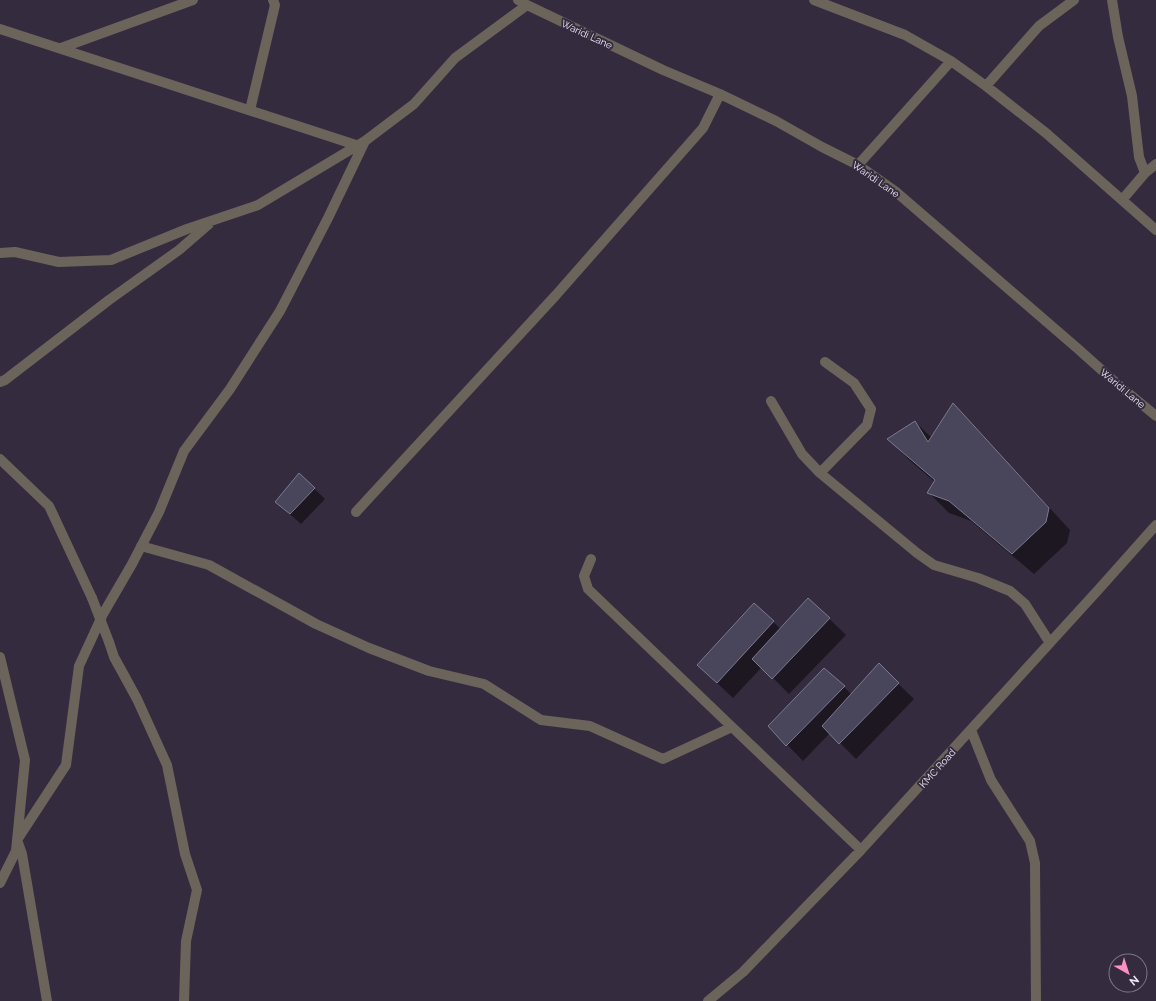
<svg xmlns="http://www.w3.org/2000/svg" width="1156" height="1001" viewBox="0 0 1156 1001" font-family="Raleway,sans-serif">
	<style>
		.shadow { fill: #0007 }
		.building { fill: #49455a; stroke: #7d7991 }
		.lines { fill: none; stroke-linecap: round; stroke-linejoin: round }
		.minor { stroke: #6b645b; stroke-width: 10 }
		.minor-bridge { stroke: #6b645b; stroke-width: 10 }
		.labels { text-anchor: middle; stroke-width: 4; stroke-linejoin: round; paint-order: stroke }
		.street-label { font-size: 10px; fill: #ece6f3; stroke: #352b3f }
	</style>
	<rect width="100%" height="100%" fill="#352b3f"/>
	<!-- shadow -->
	<path class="shadow" d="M 953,405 L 974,426 L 1070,530 L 1067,543 L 1034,574 L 971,521 L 949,513 L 928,492 L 935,482 L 909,460 L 889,439 L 915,422 L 932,438 Z
		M 299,474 L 325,499 L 301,524 L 276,502 Z
		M 809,599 L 846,635 L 789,694 L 762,667 L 733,698 L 698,665 L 754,605 L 781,629 Z
		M 879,665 L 914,699 L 856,759 L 830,733 L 803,761 L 769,726 L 844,687 L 852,695 Z"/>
	<!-- building -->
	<path class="building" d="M 953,403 L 1049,508 L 1046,522 L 1012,554 L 949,501 L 927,493 L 935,480 L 887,439 L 915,421 L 928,442 Z
		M 299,473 L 315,488 L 290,514 L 275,502 Z
		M 808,598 L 830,618 L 772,679 L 752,659 Z
		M 754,603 L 774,621 L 717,683 L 697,665 Z
		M 879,663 L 899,683 L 839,744 L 822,726 Z
		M 824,668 L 845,686 L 786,746 L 768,726 Z"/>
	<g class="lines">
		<!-- minor -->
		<path class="minor" d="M 518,0 L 527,5 L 663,70 L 720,94 L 776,121 L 822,147 L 858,165 L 895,191 L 1077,348 L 1115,382 L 1156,416
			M 814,0 L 905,35 L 951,61 L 986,86 L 1046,133 L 1156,230
			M 1112,0 L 1118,37 L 1132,96 L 1139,157 L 1145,173
			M 0,29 L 359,146
			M 61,48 L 193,0
			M 986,86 L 1039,26 L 1074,0
			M 250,110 L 275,5 L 273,0
			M 858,165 L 951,61
			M 1122,200 L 1145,173 L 1156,164
			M 0,253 L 15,252 L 59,262 L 111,260 L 187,229 L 258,205 L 365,141 L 414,104 L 455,58 L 527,5
			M 0,382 L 5,380 L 109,300 L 179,250 L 209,224
			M 771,401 L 802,454 L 820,473 L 917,553 L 934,565 L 978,578 L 1010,591 L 1025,604 L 1050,643
			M 0,459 L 49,506 L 92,598
			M 820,473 L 867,425 L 871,409 L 854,383 L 825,362
			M 356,512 L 556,295 L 703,128 L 720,94
			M 141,546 L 209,565 L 316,624 L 369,648 L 429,671 L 484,684 L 541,720 L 590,726 L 663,759 L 732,727
			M 591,559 L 584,576 L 588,589 L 732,727 L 861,850
			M 109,642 L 114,657 L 137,699 L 167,765 L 185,854 L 197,890 L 186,941 L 184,1001
			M 0,657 L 25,760 L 16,851 L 0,883
			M 971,730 L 991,780 L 1030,841 L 1035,863 L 1036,1001
			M 47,1001 L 22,854 L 17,840 L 66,765 L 79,666 L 103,614 L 132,564 L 159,512 L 184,451 L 230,389 L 280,311 L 328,218 L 365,141
			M 708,1001 L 743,972 L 861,850 L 1099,589 L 1156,525"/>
		<!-- minor-bridge -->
		<path class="minor-bridge" d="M 92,598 L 109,642"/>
	</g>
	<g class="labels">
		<!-- street labels -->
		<g class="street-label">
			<text transform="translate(587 34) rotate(25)" y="4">Waridi Lane</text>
			<text transform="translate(876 179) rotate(35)" y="4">Waridi Lane</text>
			<text transform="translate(1123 388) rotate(40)" y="4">Waridi Lane</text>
			<text transform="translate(937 768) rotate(-48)" y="4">KMC Road</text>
		</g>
	</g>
	<!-- north arrow -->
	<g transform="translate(1128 973) rotate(141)"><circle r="19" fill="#352b3f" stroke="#7e7687"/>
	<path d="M0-3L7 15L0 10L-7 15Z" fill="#fc8fc3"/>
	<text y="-6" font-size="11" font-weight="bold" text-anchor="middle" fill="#ece6f3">N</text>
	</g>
</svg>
